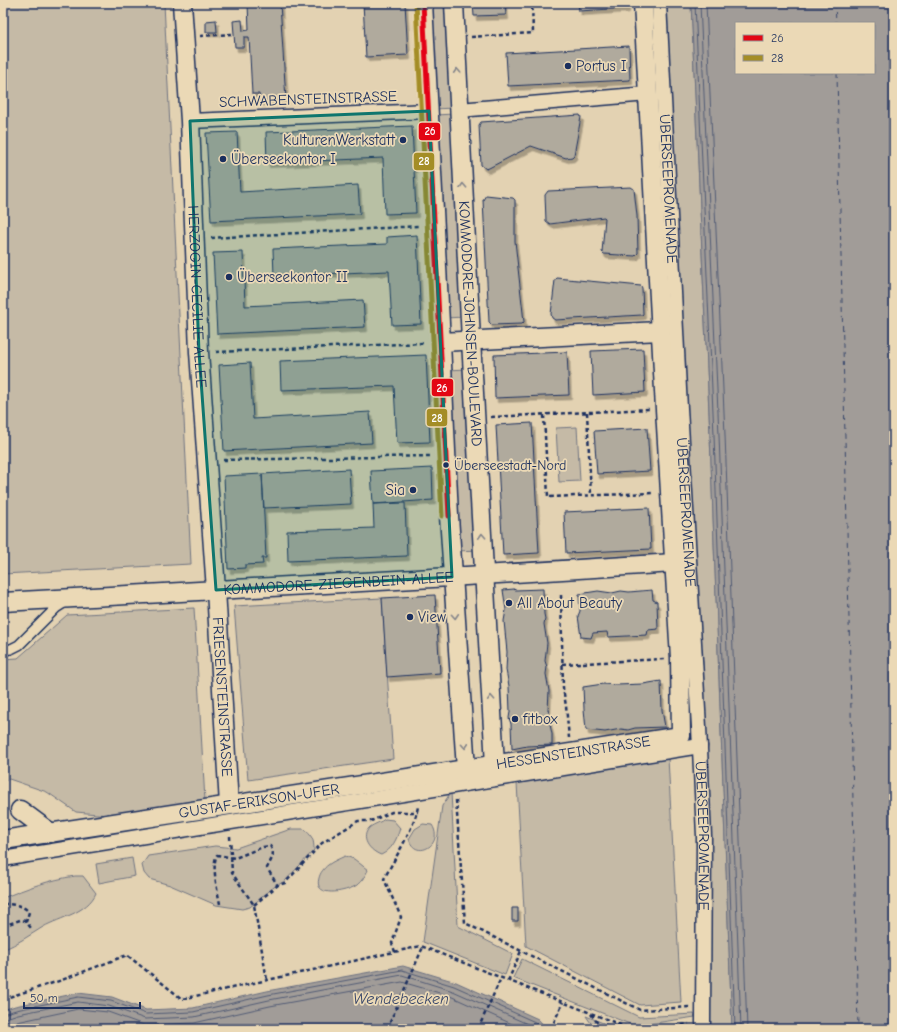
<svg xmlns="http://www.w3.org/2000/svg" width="897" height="1032" viewBox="0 0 897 1032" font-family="'Comic Neue',sans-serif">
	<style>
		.green { fill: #c5baa6; stroke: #707482 }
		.water { fill: #a19c98; stroke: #6b7081; fill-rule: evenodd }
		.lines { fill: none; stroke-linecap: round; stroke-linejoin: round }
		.shore { stroke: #515b75; stroke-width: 1 }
		.ferry { stroke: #36456a; stroke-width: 1; stroke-dasharray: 5 4; stroke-linecap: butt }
		.building { fill: #b0aa9d; stroke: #1b2f5e; filter: url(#shadow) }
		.service-casing { stroke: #1b2f5e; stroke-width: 12 }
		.pedestrian-casing { stroke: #1b2f5e; stroke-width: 17 }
		.minor-casing { stroke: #1b2f5e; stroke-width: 21 }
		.path { stroke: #1b2f5e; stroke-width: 2.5; stroke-dasharray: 4 3; stroke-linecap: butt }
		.service { stroke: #ebd9b6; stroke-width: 9 }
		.pedestrian { stroke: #ebd9b6; stroke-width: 14 }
		.minor { stroke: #ebd9b6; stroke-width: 18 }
		.bus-1-casing { stroke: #ebd9b6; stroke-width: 8 }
		.bus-2-casing { stroke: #ebd9b6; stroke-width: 8 }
		.bus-1 { stroke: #e30613; stroke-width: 5 }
		.bus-2 { stroke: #a48d26; stroke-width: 5 }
		.oneway { stroke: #83848a }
		.marked { fill: #0f766e; fill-opacity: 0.2; stroke: #0f766e; stroke-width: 3; stroke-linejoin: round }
		.poi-dot { fill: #1b2f5e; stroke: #ebd9b6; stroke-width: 1.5 }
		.labels { text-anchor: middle; stroke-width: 3.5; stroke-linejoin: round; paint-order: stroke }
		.bus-label { font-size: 14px; fill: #1b2f5e; stroke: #ebd9b6; text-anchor: start }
		.poi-label { font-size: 15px; fill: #1b2f5e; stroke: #ebd9b6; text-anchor: start }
		.street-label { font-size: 15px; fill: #1b2f5e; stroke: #ebd9b6 }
		.water-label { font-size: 16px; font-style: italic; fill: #36456a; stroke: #ebd9b6 }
		.line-badge { stroke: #ebd9b6; stroke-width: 1.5 }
		.badge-label { font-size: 11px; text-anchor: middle; font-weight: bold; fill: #fff }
	</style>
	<defs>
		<filter id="shadow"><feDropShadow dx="2.5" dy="4.5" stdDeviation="0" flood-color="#0004"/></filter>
	</defs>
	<rect width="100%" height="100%" fill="#e3d2b2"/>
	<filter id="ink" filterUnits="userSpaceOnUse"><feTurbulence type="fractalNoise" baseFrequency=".025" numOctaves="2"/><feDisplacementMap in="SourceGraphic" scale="8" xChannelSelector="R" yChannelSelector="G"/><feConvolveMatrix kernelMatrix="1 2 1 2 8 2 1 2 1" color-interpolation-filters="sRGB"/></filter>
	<g filter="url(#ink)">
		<!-- green -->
		<path class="green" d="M 3,3 L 164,3 L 191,564 L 3,574 Z
			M 429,3 L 448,3 L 454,108 L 434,109 Z
			M 665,3 L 691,3 L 710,435 L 732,1029 L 707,1029 L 707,1013 Z
			M 454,114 L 465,317 L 445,318 L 435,115 Z
			M 467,369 L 478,550 L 458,551 L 448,370 Z
			M 577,427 L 580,481 L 559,482 L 556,428 Z
			M 382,598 L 393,759 L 248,780 L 234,606 Z
			M 194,608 L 205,801 L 119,816 L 76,812 L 47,792 L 9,779 L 3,781 L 3,659 L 18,658 L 67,615 Z
			M 668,758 L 681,1002 L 640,1005 L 526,946 L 517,783 Z
			M 451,792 L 458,926 L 513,954 L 505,975 L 423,942 L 442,806 Z
			M 385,819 L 393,820 L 400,828 C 397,839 392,850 381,855 C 370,851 359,838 370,827 C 374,824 381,822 385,819 Z
			M 423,824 L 432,825 C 445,845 415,861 409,839 L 415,829 Z
			M 291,829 L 304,829 C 312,836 314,839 314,850 L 285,881 L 274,887 L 250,907 L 242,909 L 216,905 L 170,885 L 149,879 L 144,873 L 142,865 L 148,856 L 215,846 L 236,848 Z
			M 345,856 L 354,859 L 368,870 C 365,876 362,881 357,885 C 347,892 313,899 319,878 C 320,873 324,868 328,865 C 333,861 339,859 345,856 Z
			M 132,858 L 135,876 L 99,883 L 96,864 Z
			M 75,876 L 83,876 L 96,893 C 87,913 61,917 43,927 C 30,935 17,944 3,950 L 3,898 C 27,888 49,880 75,876 Z
			M 522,959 L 639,1017 L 694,1014 L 695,1017 L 635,1026 L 513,978 Z
			M 586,1016 L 618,1029 L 595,1029 Z"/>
		<!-- water -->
		<path class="water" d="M 691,3 L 894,3 L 894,1029 L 732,1029 L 710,435 ZM 736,23 L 874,23 L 874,73 L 736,73 Z
			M 403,966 L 456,982 L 538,1019 L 547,1029 L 3,1029 L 3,1010 L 15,1006 L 78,993 L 112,997 L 146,1010 L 193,1008 L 267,991 Z"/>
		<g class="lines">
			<!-- shore -->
			<path class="shore" d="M 695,3 L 714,435 L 735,1029
				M 700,3 L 719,435 L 741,1029
				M 706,3 L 725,435 L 747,1029
				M 3,1014 L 16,1010 L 78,997 L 111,1001 L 146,1014 L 193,1012 L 268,995 L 402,970 L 454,986 L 535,1022 L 541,1029
				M 3,1019 L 18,1014 L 78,1002 L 109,1006 L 145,1019 L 194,1017 L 269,1000 L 402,975 L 453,991 L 532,1026 L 534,1029
				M 3,1025 L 78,1009 L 108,1012 L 144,1025 L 194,1023 L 270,1006 L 402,982 L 450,996 L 523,1029"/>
			<!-- ferry -->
			<path class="ferry" d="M 835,3 L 836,23
				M 837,73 L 858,1029"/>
		</g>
		<!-- building -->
		<path class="building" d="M 248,3 L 280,3 L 286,100 L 260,101 L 259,94 L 252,94 L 249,37 L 244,37 L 244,47 L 235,47 L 233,21 L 242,20 L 243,31 L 249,30 Z
			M 363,3 L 405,3 L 408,55 L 366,57 Z
			M 473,3 L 505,3 L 506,15 L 474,16 Z
			M 578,3 L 627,3 L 627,8 L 579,11 Z
			M 216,20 L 217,32 L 206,32 L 206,21 Z
			M 629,46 L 630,80 L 508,86 L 506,53 Z
			M 580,115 L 581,117 L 574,155 L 572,157 L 566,158 L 531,146 L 489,168 L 486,169 L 481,165 L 479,125 L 481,122 Z
			M 412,126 L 416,213 L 385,214 L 383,158 L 267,163 L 266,132 Z
			M 237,132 L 240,192 L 358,185 L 360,214 L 211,221 L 206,133 Z
			M 631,187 L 634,189 L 637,216 L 638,253 L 635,256 L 604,254 L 602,252 L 605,218 L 604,217 L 550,224 L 546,221 L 545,195 L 548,191 Z
			M 486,195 L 513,198 L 515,200 L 515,241 L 524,322 L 522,324 L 492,325 L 489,322 L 483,200 Z
			M 417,235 L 421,324 L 392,325 L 389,271 L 274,276 L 273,249 L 387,244 L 387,237 Z
			M 243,252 L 245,306 L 363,300 L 365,327 L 217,334 L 213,253 Z
			M 557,278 L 641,286 L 642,288 L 643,314 L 642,315 L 555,320 L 552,318 L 551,314 L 555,280 Z
			M 643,349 L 645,392 L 593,395 L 591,351 Z
			M 567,352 L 569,395 L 495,398 L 494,355 Z
			M 426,355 L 430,442 L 397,443 L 394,386 L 281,390 L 280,361 Z
			M 250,363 L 253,419 L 370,412 L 372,443 L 224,451 L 219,365 Z
			M 532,423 L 539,553 L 503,555 L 496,425 Z
			M 647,428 L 650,471 L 597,474 L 594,431 Z
			M 432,468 L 433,500 L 373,504 L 371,471 Z
			M 349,469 L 351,504 L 264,508 L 262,474 Z
			M 262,474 L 266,558 L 262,558 L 263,564 L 245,565 L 245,568 L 228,569 L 224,476 Z
			M 405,503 L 407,556 L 288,561 L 287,531 L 374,528 L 373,504 Z
			M 649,508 L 651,549 L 566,553 L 564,512 Z
			M 514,589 L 515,590 L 543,589 L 544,614 L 545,619 L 544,624 L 547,643 L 545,661 L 547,667 L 546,674 L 549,691 L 548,710 L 550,715 L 549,720 L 552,734 L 552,745 L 527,746 L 512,749 L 511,724 L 509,718 L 510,712 L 509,686 L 506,670 L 507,652 L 504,621 L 506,610 L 503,590 Z
			M 652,590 L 653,600 L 657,602 L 658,629 L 648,630 L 647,635 L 608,637 L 607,632 L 593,633 L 591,638 L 581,637 L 578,616 L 580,611 L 579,594 L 598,591 L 612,593 L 621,591 L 629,592 Z
			M 435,595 L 440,673 L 387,677 L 382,598 Z
			M 661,681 L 662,710 L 665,727 L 635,728 L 628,730 L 621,729 L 605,732 L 586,730 L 584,709 L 583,687 L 603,684 L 617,685 L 643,684 Z
			M 512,908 L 518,908 L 518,921 L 512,921 Z"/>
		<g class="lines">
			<!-- service casing -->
			<g class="service-casing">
				<path id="service" d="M 3,650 L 11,649 L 19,645 L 56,608 L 67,601"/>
			</g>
			<!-- pedestrian casing -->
			<g class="pedestrian-casing">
				<g id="pedestrian">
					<path id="s1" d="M 659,3 L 680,408 L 699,727 L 704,836 L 703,1023"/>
					<path d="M 459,110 L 648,94"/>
					<path d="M 190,121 L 429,111"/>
					<path d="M 3,859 L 700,746"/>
				</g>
			</g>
			<!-- minor casing -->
			<g class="minor-casing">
				<g id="minor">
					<path id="s2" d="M 182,3 L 190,121 L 199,352 L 216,590 L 229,805"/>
					<path d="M 423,3 L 441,342 L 449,516 L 466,769"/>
					<path id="s3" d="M 454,3 L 471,340 L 495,765"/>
					<path d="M 441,342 L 660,331"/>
					<path id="s4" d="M 3,602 L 433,578 L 674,563"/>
					<path d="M 20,810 L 51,833"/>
					<path id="s5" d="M 3,840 L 681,736 L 680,658 L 665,409 L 643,3"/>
				</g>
			</g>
			<!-- path -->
			<path class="path" d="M 200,36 L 234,34
				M 471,37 L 533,33 L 532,3
				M 211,238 L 419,226
				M 216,352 L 424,343
				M 587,412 L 591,495
				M 544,415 L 548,497 L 653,493
				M 491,417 L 650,409
				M 223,460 L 430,456
				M 561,595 L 563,688 L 566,706 L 569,738
				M 562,664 L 664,659
				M 456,800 L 465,923 L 640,1010 L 690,1007
				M 230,836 L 232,873 L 254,905 L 267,980
				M 3,904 C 12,904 23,905 29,912 L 26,922 L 31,928
				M 220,904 C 218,893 211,865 217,855 L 235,858 L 263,847 L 270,846 C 276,854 271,860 267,868 L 278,886
				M 254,905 L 278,885 L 285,883 L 322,843 L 358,821 L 371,821 L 392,812 L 418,812
				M 3,926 L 20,920 L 26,921
				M 395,952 L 392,943 L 401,917 L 384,879 C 393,861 417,824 418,805
				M 508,981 L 521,951
				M 3,999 L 62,980 L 127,955 L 182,999 L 421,946 L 631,1029
				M 591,1014 L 602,1029
				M 387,1029 L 423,947
				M 478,1029 L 501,978
				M 551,1029 L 563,1002
				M 654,1029 L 689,1024"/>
			<!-- service -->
			<use href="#service" class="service"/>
			<!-- pedestrian -->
			<use href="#pedestrian" class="pedestrian"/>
			<!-- minor -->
			<use href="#minor" class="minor"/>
			<!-- bus-1 casing -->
			<g class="bus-1-casing">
				<path id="bus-1" d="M 423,3 L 449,516"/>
			</g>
			<!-- bus-2 casing -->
			<g class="bus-2-casing">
				<path id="bus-2" d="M 416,3 L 442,516"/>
			</g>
			<!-- bus-1 -->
			<use href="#bus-1" class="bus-1"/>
			<!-- bus-2 -->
			<use href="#bus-2" class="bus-2"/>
		</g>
		<!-- one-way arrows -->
		<defs><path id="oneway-chevron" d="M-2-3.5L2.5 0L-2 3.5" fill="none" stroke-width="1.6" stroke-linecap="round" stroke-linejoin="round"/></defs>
		<g class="oneway">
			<use href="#oneway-chevron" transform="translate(457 71) rotate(-93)"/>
			<use href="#oneway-chevron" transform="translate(463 186) rotate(-93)"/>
			<use href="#oneway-chevron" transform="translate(482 536) rotate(-93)"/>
			<use href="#oneway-chevron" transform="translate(455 616) rotate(86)"/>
			<use href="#oneway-chevron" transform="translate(491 698) rotate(-93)"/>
			<use href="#oneway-chevron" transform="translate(465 746) rotate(86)"/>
		</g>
	</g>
	<!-- marked area -->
	<path class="marked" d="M 429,111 L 452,577 L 216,590 L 199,352 L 190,121 Z"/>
	<!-- markers -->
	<g class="poi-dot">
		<circle cx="568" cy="66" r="4"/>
		<circle cx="403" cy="140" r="4"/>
		<circle cx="223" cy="159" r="4"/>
		<circle cx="229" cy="277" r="4"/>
		<circle cx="446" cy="465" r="3.5"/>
		<circle cx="413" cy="490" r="4"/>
		<circle cx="509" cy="603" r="4"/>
		<circle cx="410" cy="617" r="4"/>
		<circle cx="515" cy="719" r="4"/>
	</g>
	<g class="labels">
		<!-- bus labels -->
		<g class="bus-label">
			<text x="454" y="470">Überseestadt-Nord</text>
		</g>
		<!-- poi labels -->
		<g class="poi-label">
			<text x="576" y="71">Portus I</text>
			<text x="395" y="145" text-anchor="end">KulturenWerkstatt</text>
			<text x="231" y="164">Überseekontor I</text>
			<text x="237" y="282">Überseekontor II</text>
			<text x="405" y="495" text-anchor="end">Sia</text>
			<text x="517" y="608">All About Beauty</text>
			<text x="418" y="622">View</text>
			<text x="523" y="724">fitbox</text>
		</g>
		<!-- street labels -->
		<g class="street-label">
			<text transform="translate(308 99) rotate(-2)" y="5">SCHWABENSTEINSTRASSE</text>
			<text dy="5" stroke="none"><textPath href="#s1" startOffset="186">ÜBERSEEPROMENADE</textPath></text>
			<text dy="5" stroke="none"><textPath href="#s2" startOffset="294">HERZOGIN-CECILIE-ALLEE</textPath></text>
			<text dy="5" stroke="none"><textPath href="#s3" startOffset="321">KOMMODORE-JOHNSEN-BOULEVARD</textPath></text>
			<text dy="5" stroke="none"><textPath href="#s1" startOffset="510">ÜBERSEEPROMENADE</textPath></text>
			<text dy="5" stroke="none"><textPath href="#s4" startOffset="336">KOMMODORE-ZIEGENBEIN-ALLEE</textPath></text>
			<text dy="5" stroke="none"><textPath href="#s2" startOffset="695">FRIESENSTEINSTRASSE</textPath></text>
			<text dy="5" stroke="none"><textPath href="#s5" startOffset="577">HESSENSTEINSTRASSE</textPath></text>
			<text dy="5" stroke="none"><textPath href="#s5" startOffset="259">GUSTAF-ERIKSON-UFER</textPath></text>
			<text dy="5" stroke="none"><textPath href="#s1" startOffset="834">ÜBERSEEPROMENADE</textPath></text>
		</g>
		<!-- water labels -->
		<g class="water-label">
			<text x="401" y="1004">Wendebecken</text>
		</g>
	</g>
	<g class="line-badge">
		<rect x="418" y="122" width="23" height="19" rx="4" fill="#e30613"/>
		<rect x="413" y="152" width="22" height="19" rx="4" fill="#a48d26"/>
		<rect x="431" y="378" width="23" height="19" rx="4" fill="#e30613"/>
		<rect x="426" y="408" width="22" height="19" rx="4" fill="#a48d26"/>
	</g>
	<g class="badge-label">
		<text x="430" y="135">26</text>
		<text x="424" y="165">28</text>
		<text x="442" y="392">26</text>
		<text x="437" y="422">28</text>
	</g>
	<!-- margin -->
	<rect width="897" height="1032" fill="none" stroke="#ebd9b6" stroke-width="16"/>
	<rect x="8" y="8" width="881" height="1016" fill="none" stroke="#1b2f5e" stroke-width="1.5" filter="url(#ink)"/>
	<!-- legend -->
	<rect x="735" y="22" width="140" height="52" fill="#ebd9b6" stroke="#989593"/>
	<rect x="743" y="35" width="20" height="6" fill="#e30613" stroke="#989593"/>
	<text x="771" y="42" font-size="12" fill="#1b2f5e">26</text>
	<rect x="743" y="55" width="20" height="6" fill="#a48d26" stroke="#989593"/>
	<text x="771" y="62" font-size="12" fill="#1b2f5e">28</text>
	<!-- scale -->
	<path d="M24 1002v6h116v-6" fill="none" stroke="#1b2f5e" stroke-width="2"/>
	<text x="30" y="1002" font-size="12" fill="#1b2f5e" stroke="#ebd9b6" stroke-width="3" paint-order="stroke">50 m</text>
</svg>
